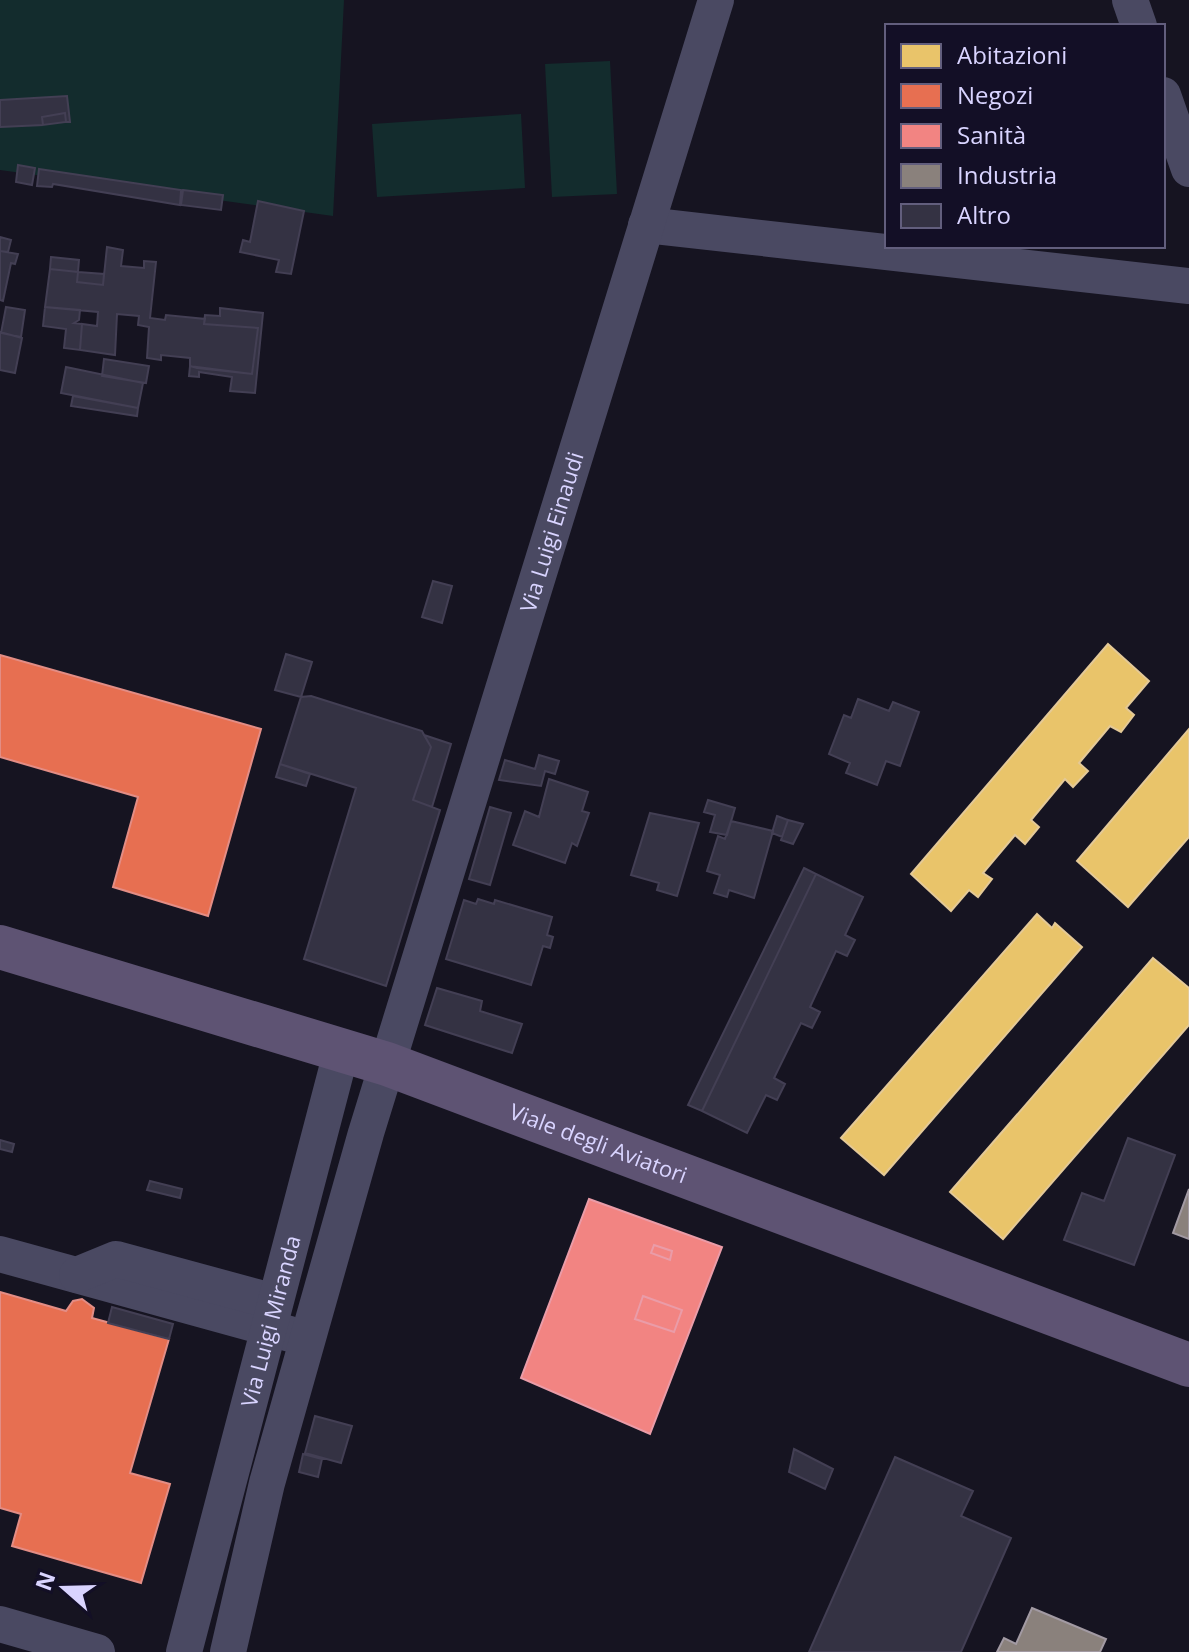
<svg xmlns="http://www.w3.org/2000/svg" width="1189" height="1652" viewBox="0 0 1189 1652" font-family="'Open Sans',sans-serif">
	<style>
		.grass { fill: #132c2d }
		.homes { fill: #e9c46a; stroke: #e4c997; stroke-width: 2 }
		.shops { fill: #e76f51; stroke: #e38d85; stroke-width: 2 }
		.health { fill: #f28482; stroke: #ea9ca8; stroke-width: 2 }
		.industry { fill: #8a817c; stroke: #a29aa3; stroke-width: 2 }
		.building { fill: #343243; stroke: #433f54; stroke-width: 2 }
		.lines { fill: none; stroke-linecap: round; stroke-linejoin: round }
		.minor { stroke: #4a4962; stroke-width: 36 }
		.major { stroke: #5e5373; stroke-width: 44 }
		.labels { text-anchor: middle; stroke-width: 8; stroke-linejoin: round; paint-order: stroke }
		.street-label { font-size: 22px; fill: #d9d4ff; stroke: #130f26 }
	</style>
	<rect width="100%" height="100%" fill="#161421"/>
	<!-- grass -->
	<path class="grass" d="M 0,0 L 344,0 L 333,216 L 0,170 Z
		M 610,61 L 617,194 L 552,197 L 545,64 Z
		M 521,114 L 525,188 L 377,197 L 372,124 Z"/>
	<!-- homes -->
	<path class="homes" d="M 1108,644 L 1149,681 L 1126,708 L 1134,715 L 1121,732 L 1110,726 L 1079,763 L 1088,771 L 1073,787 L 1065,779 L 1031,820 L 1039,827 L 1025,844 L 1015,835 L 983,873 L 992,879 L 978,897 L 969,890 L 951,911 L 911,874 Z
		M 1189,729 L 1189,837 L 1128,907 L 1077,861 Z
		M 1037,914 L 1052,928 L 1055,923 L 1082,947 L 884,1175 L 841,1138 Z
		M 1153,958 L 1189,988 L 1189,1025 L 1003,1239 L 950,1192 Z"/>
	<!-- shops -->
	<path class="shops" d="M 0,655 L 261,729 L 208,916 L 113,887 L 138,797 L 0,757 Z
		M 0,1292 L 66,1311 L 73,1301 L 82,1299 L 94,1308 L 92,1318 L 169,1339 L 130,1473 L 170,1484 L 141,1583 L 12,1546 L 21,1514 L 0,1508 Z"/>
	<!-- health -->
	<path class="health" d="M 589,1199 L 722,1247 L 650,1434 L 521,1378 Z
		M 654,1245 L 672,1251 L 670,1260 L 651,1253 Z
		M 643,1296 L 682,1310 L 674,1332 L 635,1319 Z"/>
	<!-- industry -->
	<path class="industry" d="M 1189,1189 L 1189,1239 L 1173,1233 Z
		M 1032,1608 L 1106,1639 L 1100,1652 L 997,1652 L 1004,1638 L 1016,1644 Z"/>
	<!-- building -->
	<path class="building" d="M 67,96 L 70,122 L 66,122 L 65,113 L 42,117 L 43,125 L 0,127 L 0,100 Z
		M 65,113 L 66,122 L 43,125 L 42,117 Z
		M 18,165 L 35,168 L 32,185 L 16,182 Z
		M 39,169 L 181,190 L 180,205 L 53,184 L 52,187 L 37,186 Z
		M 183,190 L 223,195 L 221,210 L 181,205 Z
		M 258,201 L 304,211 L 291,274 L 276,272 L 279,260 L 240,252 L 243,240 L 250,242 Z
		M 0,237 L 11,240 L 8,252 L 0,251 Z
		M 107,247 L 123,250 L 121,266 L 144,268 L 144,261 L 156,262 L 150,318 L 165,320 L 166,315 L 205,319 L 204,324 L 258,328 L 252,374 L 197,368 L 190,366 L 190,358 L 161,355 L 161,360 L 147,358 L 149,327 L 138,325 L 139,316 L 117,314 L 115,355 L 80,350 L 82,324 L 97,326 L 98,312 L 45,307 L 50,269 L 78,272 L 77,282 L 103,285 Z
		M 0,251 L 18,254 L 15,264 L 11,263 L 3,301 L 0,300 Z
		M 51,257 L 79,260 L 78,272 L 50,269 Z
		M 78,272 L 104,274 L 103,285 L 77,282 Z
		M 6,307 L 25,310 L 21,337 L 1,333 Z
		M 45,307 L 80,310 L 79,320 L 74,323 L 82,324 L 80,350 L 64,348 L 66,329 L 43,326 Z
		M 220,308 L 263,313 L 255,393 L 230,391 L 232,377 L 199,372 L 199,377 L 189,376 L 190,366 L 252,374 L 258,328 L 204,324 L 205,315 L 220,316 Z
		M 0,332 L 22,338 L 15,373 L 0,370 Z
		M 104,359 L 149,366 L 146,383 L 102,376 Z
		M 66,367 L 143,383 L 138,408 L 61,393 Z
		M 73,396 L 138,408 L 137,416 L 71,406 Z
		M 433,581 L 452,586 L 442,623 L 422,617 Z
		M 286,654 L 312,662 L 301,697 L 275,690 Z
		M 311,696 L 422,731 L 431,747 L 413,800 L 440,810 L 386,986 L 304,959 L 356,788 L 280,764 L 301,697 Z
		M 858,699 L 889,711 L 893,702 L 919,712 L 900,766 L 886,761 L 877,785 L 846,773 L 850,763 L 829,754 L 844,715 L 851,718 Z
		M 424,735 L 451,744 L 432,807 L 413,800 L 431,747 Z
		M 539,755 L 559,761 L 555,774 L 545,771 L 541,786 L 499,780 L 505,760 L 535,769 Z
		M 280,764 L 310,774 L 306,786 L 276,777 Z
		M 549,779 L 588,792 L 582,811 L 589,813 L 577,846 L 572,843 L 565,863 L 513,845 L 525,811 L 539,817 Z
		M 708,800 L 735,808 L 727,835 L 710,832 L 715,815 L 704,812 Z
		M 490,807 L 511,813 L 490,885 L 469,879 Z
		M 650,813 L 699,823 L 677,896 L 657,890 L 659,883 L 631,875 Z
		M 777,816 L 788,820 L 782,837 L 772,833 Z
		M 788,820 L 803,824 L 793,844 L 781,840 Z
		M 731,821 L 773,831 L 754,898 L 729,890 L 727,897 L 714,893 L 720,875 L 707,871 L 718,836 L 725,839 Z
		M 804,868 L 816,874 L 702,1111 L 688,1105 Z
		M 816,874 L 863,897 L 845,935 L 855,940 L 847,956 L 836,951 L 810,1007 L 820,1012 L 812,1028 L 801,1023 L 774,1078 L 785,1084 L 777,1100 L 766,1095 L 747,1133 L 702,1111 Z
		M 478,899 L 494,904 L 495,900 L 552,917 L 547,935 L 553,937 L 550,948 L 543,946 L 531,985 L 446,959 L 464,900 L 476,904 Z
		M 437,988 L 482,1001 L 480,1011 L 522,1024 L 512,1053 L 425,1025 Z
		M 1128,1138 L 1175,1155 L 1134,1265 L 1064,1240 L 1082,1193 L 1104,1201 Z
		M 0,1140 L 14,1144 L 12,1152 L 0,1149 Z
		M 150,1181 L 182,1189 L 180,1198 L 147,1190 Z
		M 112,1307 L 173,1324 L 169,1339 L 108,1323 Z
		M 315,1416 L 352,1426 L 341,1463 L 305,1453 Z
		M 794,1449 L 833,1469 L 825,1489 L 789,1472 Z
		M 303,1454 L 322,1459 L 318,1477 L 299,1472 Z
		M 895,1457 L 973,1491 L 961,1516 L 1011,1538 L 961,1652 L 809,1652 Z"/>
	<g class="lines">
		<!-- minor -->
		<g class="minor">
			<path d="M 1130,0 L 1139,26"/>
			<path d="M 1163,95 L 1189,169"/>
			<path d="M 646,225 L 1189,286"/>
			<path d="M 0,1254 L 290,1334"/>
			<path d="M 77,1275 L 116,1259 L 275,1302"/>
			<path d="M 0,1624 L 97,1652"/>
			<path id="s1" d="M 184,1652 L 342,1049"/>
			<path id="s2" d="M 228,1652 L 267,1483 L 366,1133 L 716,0"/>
		</g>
		<!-- major -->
		<path class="major" id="s3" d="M 0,947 L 387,1064 L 1189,1365"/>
	</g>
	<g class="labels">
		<!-- street labels -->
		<g class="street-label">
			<text dy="8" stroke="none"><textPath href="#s2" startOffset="1166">Via Luigi Einaudi</textPath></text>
			<text dy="8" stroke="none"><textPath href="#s3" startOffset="630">Viale degli Aviatori</textPath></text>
			<text dy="8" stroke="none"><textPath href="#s1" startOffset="342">Via Luigi Miranda</textPath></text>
		</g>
	</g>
	<!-- legend -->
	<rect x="885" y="24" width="280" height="224" fill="#130f26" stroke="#625e7d" stroke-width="2"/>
	<rect x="901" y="44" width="40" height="24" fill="#e9c46a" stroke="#625e7d" stroke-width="2"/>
	<text x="957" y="64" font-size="24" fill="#d9d4ff">Abitazioni</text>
	<rect x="901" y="84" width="40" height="24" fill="#e76f51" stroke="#625e7d" stroke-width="2"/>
	<text x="957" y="104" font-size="24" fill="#d9d4ff">Negozi</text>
	<rect x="901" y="124" width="40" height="24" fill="#f28482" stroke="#625e7d" stroke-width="2"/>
	<text x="957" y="144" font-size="24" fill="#d9d4ff">Sanità</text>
	<rect x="901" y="164" width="40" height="24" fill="#8a817c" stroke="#625e7d" stroke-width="2"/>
	<text x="957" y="184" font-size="24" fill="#d9d4ff">Industria</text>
	<rect x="901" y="204" width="40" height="24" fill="#343243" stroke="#625e7d" stroke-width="2"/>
	<text x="957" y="224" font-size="24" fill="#d9d4ff">Altro</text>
	<!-- north arrow -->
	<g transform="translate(64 1588) rotate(290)" stroke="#130f26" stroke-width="6" paint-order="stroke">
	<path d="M0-6L14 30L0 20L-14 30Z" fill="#d9d4ff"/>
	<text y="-12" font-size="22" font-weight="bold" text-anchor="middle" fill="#d9d4ff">N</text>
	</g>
</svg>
